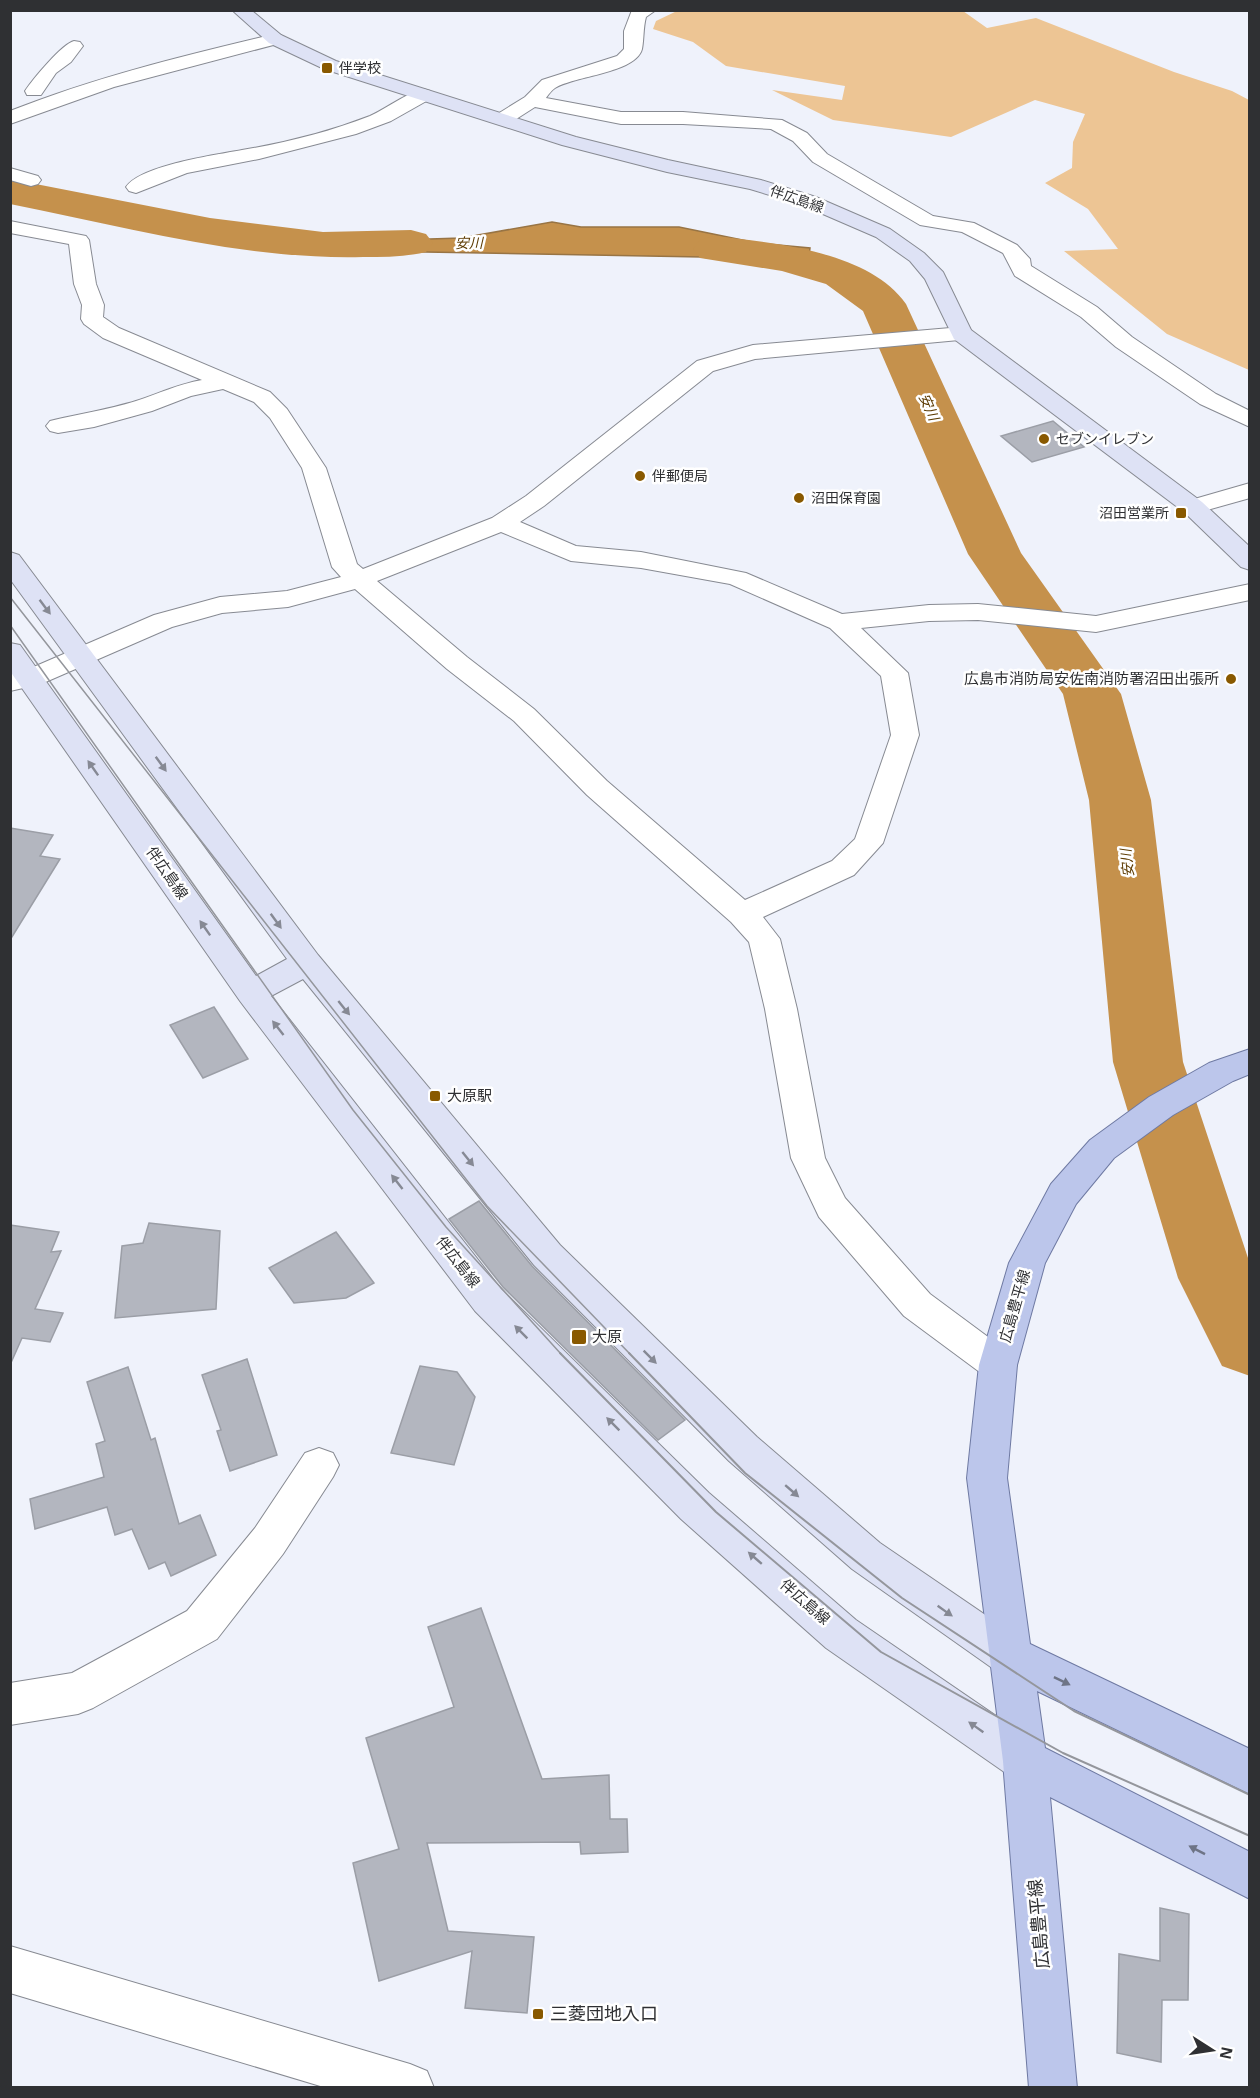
<svg xmlns="http://www.w3.org/2000/svg" width="1260" height="2098" viewBox="0 0 1260 2098" font-family="Helvetica,'Noto Sans JP',sans-serif">
	<style>
		.green { fill: #edc594 }
		.water { fill: #c5914c; stroke: #987444; stroke-width: 1.5 }
		.lines { fill: none; stroke-linecap: round; stroke-linejoin: round }
		.river { fill: #c5914c; fill-rule: evenodd }
		.building { fill: #b3b6bf; stroke: #9b9ea6; stroke-width: 1.5 }
		.street-casing { stroke: #878a92; stroke-width: 2 }
		.secondary-casing { stroke: #878a92; stroke-width: 2 }
		.primary-casing { stroke: #6e79a2; stroke-width: 2 }
		.street { fill: #fff; fill-rule: evenodd }
		.secondary { fill: #dee2f5; fill-rule: evenodd }
		.primary { fill: #bcc6eb; fill-rule: evenodd }
		.tram-far1 { stroke: #94969c; stroke-width: 1.5 }
		.tram { stroke: #94969c; stroke-width: 2 }
		.oneway { fill: #868994 }
		.oneway2 { fill: #6e7486 }
		.poi-dot { fill: #895900; stroke: #fff; stroke-width: 2 }
		.labels { text-anchor: middle; stroke-width: 5; stroke-linejoin: round; paint-order: stroke }
		.far-poi-label { font-size: 14px; fill: #2f3033; stroke: #fff; text-anchor: start }
		.far-street-label { font-size: 14px; fill: #2f3033; stroke: #fff }
		.far-water-label { font-size: 14px; font-style: italic; fill: #5c3a00; stroke: #fff }
		.poi-label { font-size: 15px; fill: #2f3033; stroke: #fff; text-anchor: start }
		.street-label { font-size: 15px; fill: #2f3033; stroke: #fff }
		.near-street-label { font-size: 18px; fill: #2f3033; stroke: #fff }
		.near-poi-label { font-size: 18px; fill: #2f3033; stroke: #fff; text-anchor: start }
	</style>
	<rect width="100%" height="100%" fill="#eff2fb"/>
	<!-- green -->
	<path class="green" d="M 679,10 L 963,11 L 987,28 L 1036,18 L 1174,72 L 1232,91 L 1249,100 L 1249,370 L 1167,334 L 1064,251 L 1118,249 L 1088,209 L 1045,183 L 1072,168 L 1073,142 L 1085,114 L 1035,100 L 951,137 L 833,120 L 772,90 L 842,100 L 845,86 L 726,66 L 693,42 L 653,29 L 656,21 Z"/>
	<!-- water -->
	<path class="water" d="M 552,222 L 581,227 L 679,227 L 757,243 L 810,248 L 807,270 L 702,257 L 313,250 L 319,239 L 367,241 L 461,238 Z"/>
	<g class="lines">
		<!-- river -->
		<path class="river" d="M 10,179 L 210,218 L 323,232 L 411,230 L 426,234 L 433,243 L 426,252 C 405,257 384,257 363,257 C 244,260 126,227 10,204 Z
			M 715,236 C 773,243 869,251 906,304 L 1021,553 L 1121,694 L 1151,800 L 1183,1062 L 1250,1264 L 1250,1376 L 1222,1366 L 1178,1278 L 1113,1062 L 1089,800 L 1063,694 L 968,554 L 863,311 L 826,284 L 782,271 L 700,258 L 693,249 L 700,240 Z"/>
	</g>
	<!-- building -->
	<path class="building" d="M 1053,421 L 1084,447 L 1032,462 L 1001,436 Z
		M 10,828 L 53,835 L 40,856 L 60,859 L 10,940 Z
		M 214,1007 L 248,1059 L 203,1078 L 170,1025 Z
		M 479,1201 L 532,1266 L 685,1420 L 658,1440 L 503,1287 L 449,1219 Z
		M 149,1223 L 220,1231 L 216,1309 L 115,1318 L 122,1246 L 143,1243 Z
		M 10,1225 L 59,1232 L 51,1252 L 61,1251 L 35,1309 L 63,1313 L 50,1342 L 22,1338 L 10,1365 Z
		M 336,1232 L 374,1283 L 346,1298 L 294,1303 L 269,1268 Z
		M 247,1359 L 277,1455 L 230,1471 L 217,1431 L 221,1430 L 202,1375 Z
		M 420,1366 L 457,1372 L 475,1397 L 454,1465 L 391,1453 Z
		M 128,1367 L 151,1440 L 155,1438 L 179,1524 L 200,1515 L 216,1555 L 171,1576 L 165,1562 L 149,1569 L 132,1529 L 115,1535 L 107,1507 L 35,1529 L 30,1499 L 104,1477 L 96,1444 L 105,1441 L 87,1382 Z
		M 481,1608 L 542,1779 L 609,1775 L 610,1819 L 627,1819 L 628,1852 L 581,1854 L 580,1842 L 427,1843 L 448,1931 L 534,1937 L 527,2013 L 465,2008 L 472,1951 L 379,1981 L 353,1863 L 399,1849 L 366,1738 L 454,1707 L 428,1627 Z
		M 1160,1908 L 1189,1914 L 1188,2000 L 1162,2000 L 1161,2062 L 1117,2053 L 1119,1954 L 1160,1961 Z"/>
	<g class="lines">
		<!-- street casing -->
		<g class="street-casing">
			<path id="street" d="M 632,10 L 656,10 L 646,17 C 643,28 644,39 642,49 C 636,73 574,76 555,88 C 552,90 548,95 546,98 L 621,112 L 683,112 L 782,120 L 807,133 L 827,154 L 933,216 L 974,223 L 1017,245 L 1030,259 L 1031,266 L 1097,307 L 1132,337 L 1216,394 L 1250,411 L 1250,427 L 1200,404 L 1116,347 L 1081,317 L 1015,276 L 1003,253 L 962,232 L 920,225 L 813,162 L 793,141 L 771,129 L 683,124 L 621,124 L 535,107 L 510,123 L 496,123 L 494,119 L 496,115 L 525,97 L 542,80 L 617,56 L 624,49 L 624,31 Z
				M 275,34 L 281,35 L 284,39 L 281,43 L 114,87 L 10,124 L 10,111 C 96,77 186,55 275,34 Z
				M 74,41 L 80,42 L 83,46 L 71,62 L 56,73 L 41,95 L 27,95 L 25,91 C 33,79 62,44 74,41 Z
				M 423,89 L 430,91 L 432,95 L 430,99 L 391,121 L 356,134 L 259,159 L 187,173 L 136,193 L 129,191 L 126,187 C 141,165 216,155 242,150 C 285,143 329,132 370,116 C 388,108 404,94 423,89 Z
				M 10,168 L 38,176 L 41,180 L 38,184 L 31,186 L 10,180 Z
				M 10,221 L 86,236 L 89,240 L 96,284 L 104,305 L 103,317 L 119,328 L 270,392 L 287,409 L 326,468 L 357,564 L 363,569 L 492,518 L 526,496 L 697,361 L 753,345 L 962,327 L 970,329 L 973,334 L 970,339 L 755,359 L 713,371 L 544,506 L 520,522 L 576,546 L 641,552 L 746,573 L 842,614 L 929,605 L 978,604 L 1096,616 L 1250,584 L 1250,600 L 1096,632 L 978,620 L 929,621 L 861,628 L 908,673 L 919,735 L 883,843 L 854,875 L 763,917 L 780,939 L 797,1009 L 825,1158 L 845,1198 L 930,1294 L 1011,1354 L 1017,1365 L 1011,1376 L 998,1381 L 985,1376 L 904,1316 L 819,1217 L 791,1158 L 765,1009 L 749,942 L 731,922 L 587,795 L 514,721 L 447,669 L 355,589 L 288,607 L 222,613 L 172,627 L 41,684 L 10,691 L 10,674 L 22,672 L 154,615 L 220,597 L 287,591 L 341,577 L 332,567 L 302,468 L 270,418 L 254,402 L 223,389 L 191,396 L 152,411 L 94,427 L 58,433 L 50,431 L 46,426 L 50,421 C 78,414 107,410 136,401 C 158,394 178,384 202,380 L 103,338 L 84,324 L 81,319 L 82,305 L 74,284 L 69,244 L 10,233 ZM 501,532 L 571,561 L 641,568 L 730,584 L 830,628 L 881,676 L 891,735 L 855,839 L 832,861 L 745,900 L 607,781 L 534,709 L 467,657 L 377,581 Z
				M 1250,483 L 1250,498 L 1193,514 L 1184,512 L 1181,507 L 1184,502 Z
				M 319,1448 L 333,1453 L 339,1465 L 333,1477 L 283,1554 L 217,1639 L 93,1708 L 78,1714 L 10,1725 L 10,1683 L 72,1673 L 187,1611 L 255,1528 L 305,1453 Z
				M 10,1946 L 410,2064 L 427,2071 L 434,2088 L 327,2088 L 10,1993 Z"/>
		</g>
		<!-- secondary casing -->
		<g class="secondary-casing">
			<path id="secondary" d="M 232,10 L 251,10 L 281,35 L 336,61 L 576,137 L 668,160 L 761,180 L 816,197 L 890,229 L 924,253 L 943,272 L 971,330 L 1202,502 L 1250,547 L 1250,570 L 1241,567 L 1184,512 L 954,339 L 925,279 L 910,261 L 876,237 L 802,205 L 750,189 L 667,172 L 562,145 L 324,69 L 269,43 Z
				M 10,552 L 19,555 L 318,955 L 560,1245 L 757,1437 L 880,1543 L 1025,1642 L 1031,1656 L 1025,1670 L 1010,1676 L 995,1670 L 852,1569 L 729,1461 L 534,1265 L 303,979 L 271,996 L 501,1289 L 709,1493 L 856,1620 L 1040,1746 L 1047,1761 L 1040,1776 L 1025,1783 L 1010,1776 L 826,1648 L 681,1519 L 475,1311 L 240,1001 L 10,671 L 10,643 L 20,645 L 256,976 L 287,959 L 10,579 Z"/>
		</g>
		<!-- primary casing -->
		<g class="primary-casing">
			<path id="primary" d="M 1250,1049 L 1250,1074 L 1233,1081 L 1173,1115 L 1114,1158 L 1076,1204 L 1045,1263 L 1017,1365 L 1007,1478 L 1030,1644 L 1250,1749 L 1250,1794 L 1037,1691 L 1045,1748 L 1250,1852 L 1250,1899 L 1050,1797 L 1077,2088 L 1029,2088 L 1003,1761 L 967,1478 L 979,1365 L 1009,1263 L 1051,1184 L 1090,1140 L 1149,1097 L 1209,1063 Z"/>
		</g>
		<!-- street -->
		<use href="#street" class="street"/>
		<!-- secondary -->
		<use href="#secondary" class="secondary"/>
		<!-- primary -->
		<use href="#primary" class="primary"/>
		<!-- tram-far1 -->
		<path class="tram-far1" d="M 10,597 L 487,1206 L 630,1354
			M 10,625 L 353,1110 L 446,1227 L 561,1354"/>
		<!-- tram -->
		<path class="tram" d="M 560,1353 L 716,1512 L 881,1652 L 1063,1753 L 1250,1836
			M 629,1353 L 745,1473 L 902,1598 L 1074,1711 L 1250,1795"/>
	</g>
	<!-- one-way arrows -->
	<defs><path id="oneway-solid" d="M-6-.8H1V-3.2L6.5 0L1 3.2V.8H-6Z" transform="scale(1.5)"/></defs>
	<g class="oneway">
		<use href="#oneway-solid" transform="translate(45 607) rotate(53)"/>
		<use href="#oneway-solid" transform="translate(161 764) rotate(54)"/>
		<use href="#oneway-solid" transform="translate(93 768) rotate(-125)"/>
		<use href="#oneway-solid" transform="translate(276 921) rotate(54)"/>
		<use href="#oneway-solid" transform="translate(205 928) rotate(-125)"/>
		<use href="#oneway-solid" transform="translate(344 1008) rotate(51)"/>
		<use href="#oneway-solid" transform="translate(278 1028) rotate(-128)"/>
		<use href="#oneway-solid" transform="translate(468 1159) rotate(51)"/>
		<use href="#oneway-solid" transform="translate(397 1182) rotate(-128)"/>
		<use href="#oneway-solid" transform="translate(521 1332) rotate(-135)"/>
		<use href="#oneway-solid" transform="translate(650 1357) rotate(45)"/>
		<use href="#oneway-solid" transform="translate(613 1424) rotate(-135)"/>
		<use href="#oneway-solid" transform="translate(792 1491) rotate(41)"/>
		<use href="#oneway-solid" transform="translate(755 1558) rotate(-139)"/>
		<use href="#oneway-solid" transform="translate(945 1611) rotate(35)"/>
		<use href="#oneway-solid" transform="translate(976 1727) rotate(-145)"/>
	</g>
	<g class="oneway2">
		<use href="#oneway-solid" transform="translate(1062 1681) rotate(26)"/>
		<use href="#oneway-solid" transform="translate(1197 1850) rotate(-153)"/>
	</g>
	<!-- markers -->
	<g class="poi-dot">
		<rect x="321" y="62" width="12" height="12" rx="3"/>
		<circle cx="1044" cy="439" r="6"/>
		<circle cx="640" cy="476" r="6"/>
		<circle cx="799" cy="498" r="6"/>
		<rect x="1175" y="507" width="12" height="12" rx="3"/>
		<circle cx="1231" cy="679" r="6"/>
		<rect x="429" y="1090" width="12" height="12" rx="3"/>
		<rect x="571" y="1329" width="16" height="16" rx="3"/>
		<rect x="532" y="2008" width="12" height="12" rx="3"/>
	</g>
	<g class="labels">
		<!-- far-poi labels -->
		<g class="far-poi-label">
			<text x="339" y="73">伴学校</text>
			<text x="1056" y="444">セブンイレブン</text>
			<text x="652" y="481">伴郵便局</text>
			<text x="811" y="503">沼田保育園</text>
			<text x="1169" y="518" text-anchor="end">沼田営業所</text>
		</g>
		<!-- far-street labels -->
		<g class="far-street-label">
			<text transform="translate(797 199) rotate(19)" y="5">伴広島線</text>
		</g>
		<!-- far-water labels -->
		<g class="far-water-label">
			<text transform="translate(469 243) rotate(-1)" y="5">安川</text>
			<text transform="translate(929 407) rotate(66)" y="5">安川</text>
			<text transform="translate(1127 863) rotate(-96)" y="5">安川</text>
		</g>
		<!-- poi labels -->
		<g class="poi-label">
			<text x="1219" y="684" text-anchor="end">広島市消防局安佐南消防署沼田出張所</text>
			<text x="447" y="1101">大原駅</text>
			<text x="592" y="1342">大原</text>
		</g>
		<!-- street labels -->
		<g class="street-label">
			<text transform="translate(167 873) rotate(55)" y="5">伴広島線</text>
			<text transform="translate(458 1262) rotate(52)" y="5">伴広島線</text>
			<text transform="translate(1015 1306) rotate(-74)" y="5">広島豊平線</text>
			<text transform="translate(805 1602) rotate(41)" y="5">伴広島線</text>
		</g>
		<!-- near-street labels -->
		<g class="near-street-label">
			<text transform="translate(1039 1924) rotate(-95)" y="6">広島豊平線</text>
		</g>
		<!-- near-poi labels -->
		<g class="near-poi-label">
			<text x="550" y="2020">三菱団地入口</text>
		</g>
	</g>
	<!-- border -->
	<rect width="1260" height="2098" fill="none" stroke="#2f3033" stroke-width="24"/>
	<!-- north arrow -->
	<g transform="translate(1212 2050) rotate(102)" stroke="#ffffff" stroke-width="4.5" paint-order="stroke">
	<path d="M0-4.5L10 22L0 15L-10 22Z" fill="#2f3033"/>
	<text y="-9" font-size="16" font-weight="bold" text-anchor="middle" fill="#2f3033">N</text>
	</g>
</svg>
